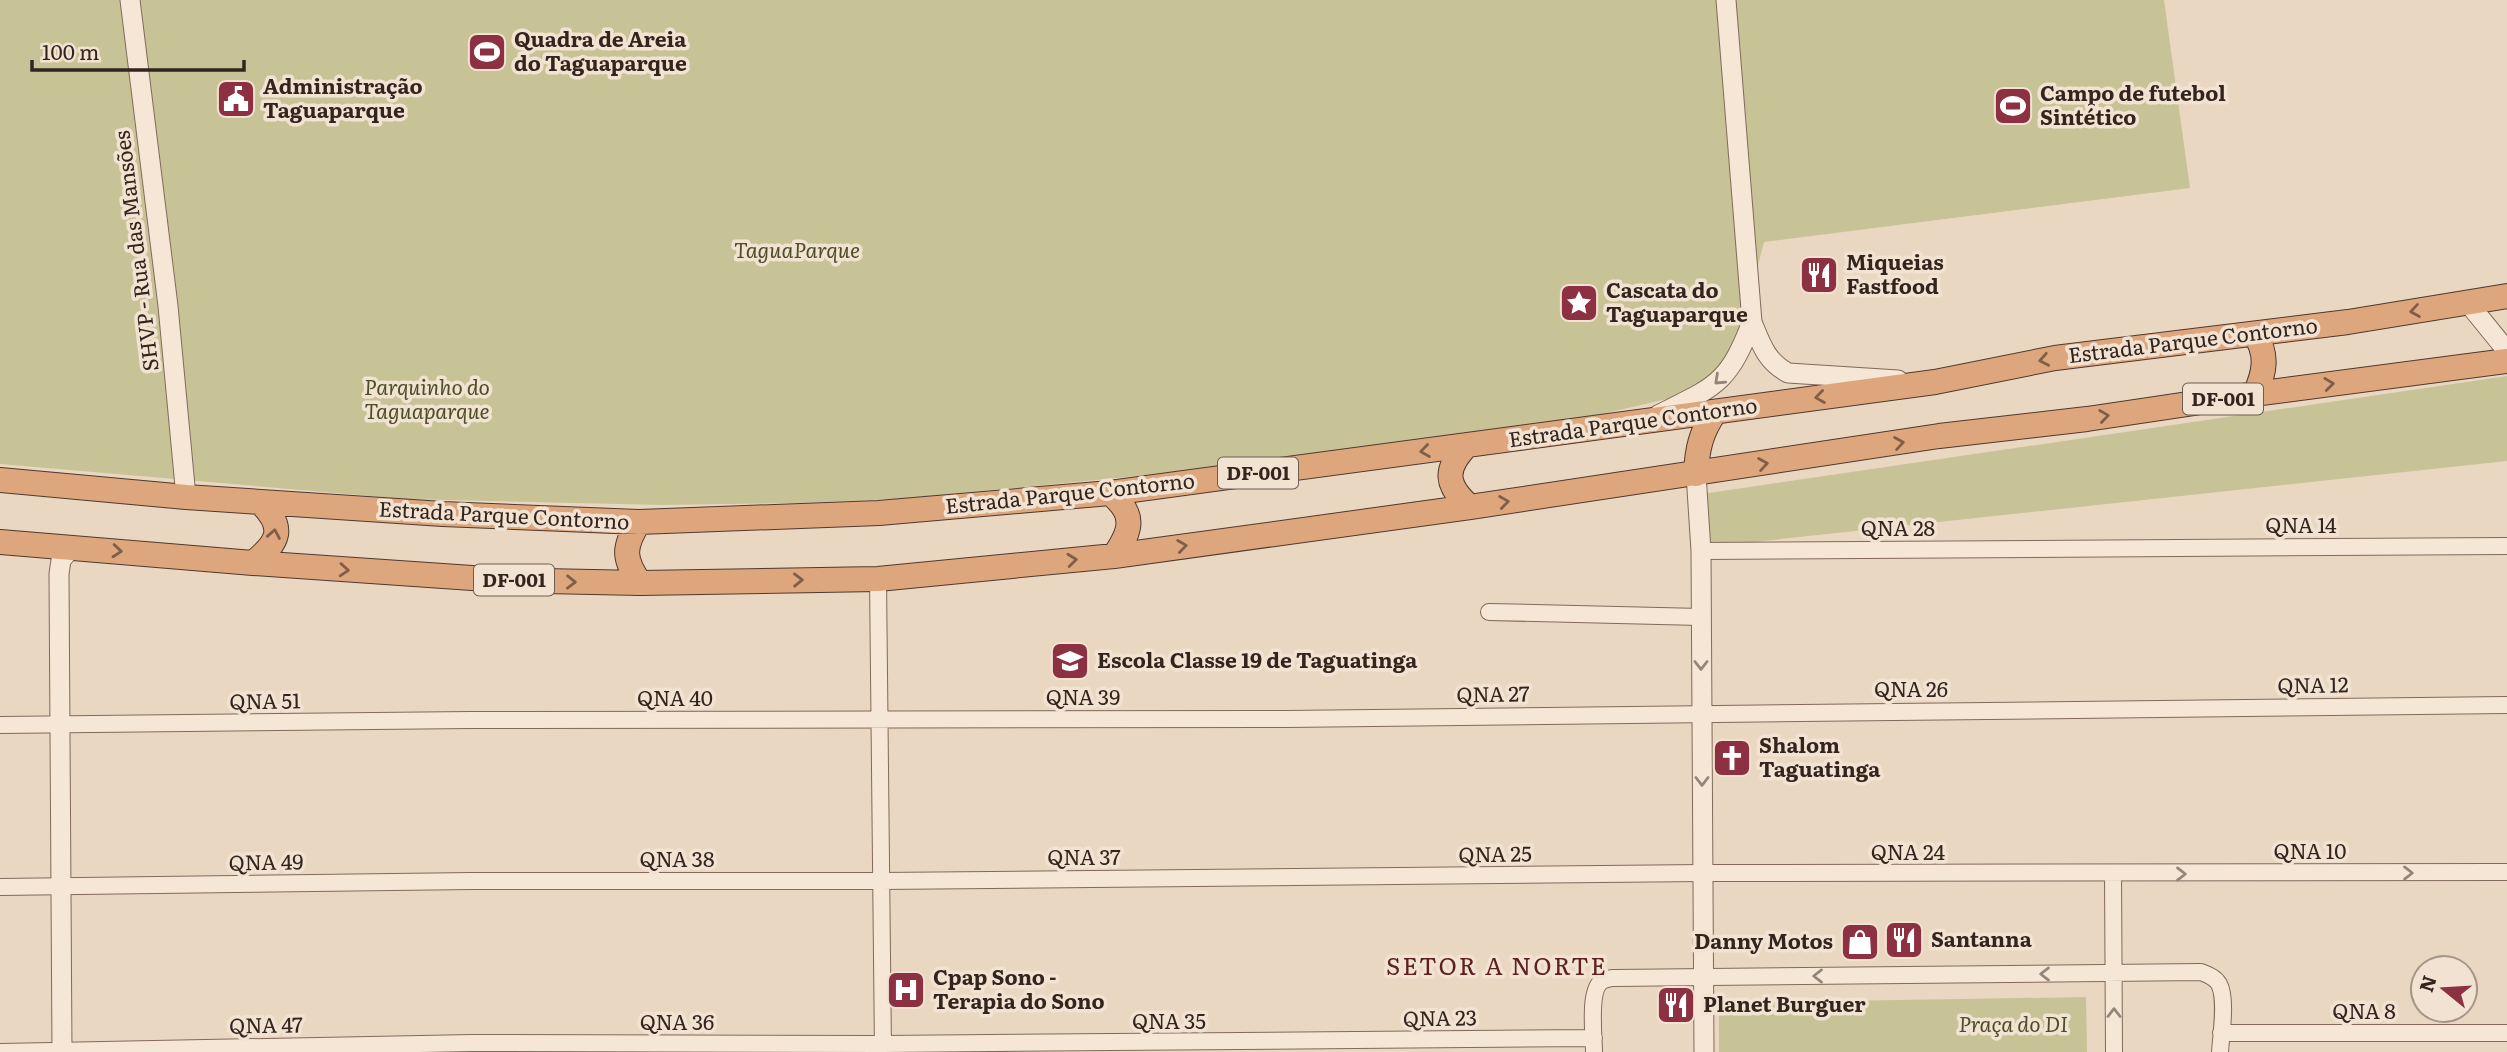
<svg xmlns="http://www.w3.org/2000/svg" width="2507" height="1052" viewBox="0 0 2507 1052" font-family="Literata,serif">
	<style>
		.green { fill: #c7c397 }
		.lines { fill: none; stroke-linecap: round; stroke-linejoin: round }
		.minor-casing { stroke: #82695b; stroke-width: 18 }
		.tertiary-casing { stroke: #82695b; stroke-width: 21 }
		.trunk-casing { stroke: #50382f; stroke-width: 26 }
		.minor { stroke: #f5e6d5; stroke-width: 16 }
		.tertiary { stroke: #f5e6d5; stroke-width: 19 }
		.trunk { stroke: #dea67c; stroke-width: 24 }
		.oneway { stroke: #805e48 }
		.oneway2 { stroke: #94857a }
		.labels { text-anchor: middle; stroke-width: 7; stroke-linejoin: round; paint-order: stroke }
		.shield { fill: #f2e2d1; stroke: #6c5d54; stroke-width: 2 }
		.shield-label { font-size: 19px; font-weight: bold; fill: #33241e }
		.poi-label { font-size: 21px; font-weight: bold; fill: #33241e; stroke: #f2e2d1; text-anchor: start }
		.street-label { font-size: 21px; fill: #33241e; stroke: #f2e2d1 }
		.park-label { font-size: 21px; font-style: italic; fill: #4b4e26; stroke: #f2e2d1 }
		.quarter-label { font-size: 24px; letter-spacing: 2px; fill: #5c2221; stroke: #f2e2d1 }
	</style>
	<rect width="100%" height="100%" fill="#ead7c2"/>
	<!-- green -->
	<path class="green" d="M 0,0 L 2164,0 L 2190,188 L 1764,242 L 1737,346 L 1704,385 L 1676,397 L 1602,414 L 1189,471 L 898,499 L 798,503 L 662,505 L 406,499 L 0,464 Z
		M 2507,376 L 2507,461 L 1707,547 L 1702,494 Z
		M 2086,997 L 2087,1052 L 1719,1052 L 1719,1003 Z"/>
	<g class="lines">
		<!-- minor casing -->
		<g class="minor-casing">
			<path id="minor" d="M 1701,551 L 2507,546
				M 878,579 L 883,1052
				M 1489,612 L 1701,617
				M 0,725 L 470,720 L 1286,719 L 2507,705
				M 2113,874 L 2114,1052
				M 0,887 L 472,881 L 881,881 L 1703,873 L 2507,872
				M 2221,1033 L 2507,1033
				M 0,1052 L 472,1043 L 882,1044 L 1594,1038
				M 1594,1052 C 1594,1036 1588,990 1602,981 C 1603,980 1611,978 1613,978 L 2201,972 C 2208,975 2215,977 2219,984 C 2227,999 2221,1035 2220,1052"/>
		</g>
		<!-- tertiary casing -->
		<g class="tertiary-casing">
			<path id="tertiary" d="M 130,0 L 168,306 L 186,497
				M 1726,0 L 1752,322 C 1761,344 1766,361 1788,373 L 1898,380
				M 2468,303 L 2507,351
				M 1658,415 C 1716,386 1728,384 1752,322
				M 1696,474 L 1701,551 L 1704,1052
				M 62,1052 L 59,574 L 61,560 L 72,547"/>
		</g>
		<!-- trunk casing -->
		<g class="trunk-casing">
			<path id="trunk" d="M 2255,334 C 2268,355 2265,372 2255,394
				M 1467,445 C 1444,469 1445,485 1470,507
				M 1696,474 C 1697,449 1701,432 1715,412
				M 0,480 L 186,497 L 443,514 L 639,522 L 879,513 L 1110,493 L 1935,382 L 2055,358 L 2348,322 L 2507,296
				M 1110,493 C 1136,514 1132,530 1114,556
				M 639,522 C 623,547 623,559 640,583
				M 0,542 L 253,563 L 501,580 L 640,583 L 878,579 L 1114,556 L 1470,507 L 1939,436 L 2087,419 L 2255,394 L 2507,361
				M 253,563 C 279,542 286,528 260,502"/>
		</g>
		<!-- minor -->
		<use href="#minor" class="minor"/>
		<!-- tertiary -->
		<use href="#tertiary" class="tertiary"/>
		<!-- trunk -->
		<use href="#trunk" class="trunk"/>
	</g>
	<!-- one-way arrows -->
	<defs><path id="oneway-chevron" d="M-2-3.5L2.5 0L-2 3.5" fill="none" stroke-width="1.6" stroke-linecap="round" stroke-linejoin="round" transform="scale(1.75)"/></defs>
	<g class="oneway">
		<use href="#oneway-chevron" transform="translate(2415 311) rotate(171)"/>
		<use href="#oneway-chevron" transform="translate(2044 360) rotate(169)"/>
		<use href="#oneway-chevron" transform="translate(2329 384) rotate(-7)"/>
		<use href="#oneway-chevron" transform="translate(1820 397) rotate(172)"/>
		<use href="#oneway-chevron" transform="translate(2104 416) rotate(-8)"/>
		<use href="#oneway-chevron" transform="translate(1899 443) rotate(-9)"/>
		<use href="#oneway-chevron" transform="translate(1425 451) rotate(172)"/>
		<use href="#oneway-chevron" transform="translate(1763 464) rotate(-9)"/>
		<use href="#oneway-chevron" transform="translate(1504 502) rotate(-8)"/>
		<use href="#oneway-chevron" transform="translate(274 534) rotate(-80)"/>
		<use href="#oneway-chevron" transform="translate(1182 546) rotate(-8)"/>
		<use href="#oneway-chevron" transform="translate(117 551) rotate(5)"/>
		<use href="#oneway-chevron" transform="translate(1072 560) rotate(-6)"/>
		<use href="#oneway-chevron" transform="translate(344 570) rotate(4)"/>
		<use href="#oneway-chevron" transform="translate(798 580) rotate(-1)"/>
		<use href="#oneway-chevron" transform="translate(571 582) rotate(1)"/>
	</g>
	<g class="oneway2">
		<use href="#oneway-chevron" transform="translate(1719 380) rotate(137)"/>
		<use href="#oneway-chevron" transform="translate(1701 665) rotate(90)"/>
		<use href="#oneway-chevron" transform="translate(1702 781) rotate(90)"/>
		<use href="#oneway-chevron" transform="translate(2408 873)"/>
		<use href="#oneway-chevron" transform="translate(2181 874)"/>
		<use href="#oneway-chevron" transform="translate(2045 974) rotate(180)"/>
		<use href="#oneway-chevron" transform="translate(1818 976) rotate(180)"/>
		<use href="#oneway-chevron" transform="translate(2114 1013) rotate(-90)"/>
	</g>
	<!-- icons -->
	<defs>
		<g id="stadium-square" transform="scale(2.0125)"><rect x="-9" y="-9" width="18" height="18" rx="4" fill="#8c3042" stroke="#f2e2d1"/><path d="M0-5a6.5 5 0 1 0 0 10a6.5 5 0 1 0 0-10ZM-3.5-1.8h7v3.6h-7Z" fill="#fff"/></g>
		<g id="civic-square" transform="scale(2.0125)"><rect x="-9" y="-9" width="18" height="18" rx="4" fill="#8c3042" stroke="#f2e2d1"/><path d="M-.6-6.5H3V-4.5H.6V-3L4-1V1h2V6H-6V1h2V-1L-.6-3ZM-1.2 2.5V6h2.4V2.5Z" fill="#fff"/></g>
		<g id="restaurant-square" transform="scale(2.0125)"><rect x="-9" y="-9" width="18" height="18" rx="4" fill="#8c3042" stroke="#f2e2d1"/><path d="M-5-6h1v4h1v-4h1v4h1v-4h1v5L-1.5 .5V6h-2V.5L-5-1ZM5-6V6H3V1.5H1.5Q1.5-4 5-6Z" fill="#fff"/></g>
		<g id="sight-square" transform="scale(2.0125)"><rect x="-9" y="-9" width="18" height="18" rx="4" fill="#8c3042" stroke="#f2e2d1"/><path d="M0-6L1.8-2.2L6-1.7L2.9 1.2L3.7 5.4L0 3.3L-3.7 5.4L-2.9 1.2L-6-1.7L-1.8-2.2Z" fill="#fff"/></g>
		<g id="school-square" transform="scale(2.0125)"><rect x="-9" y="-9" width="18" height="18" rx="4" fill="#8c3042" stroke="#f2e2d1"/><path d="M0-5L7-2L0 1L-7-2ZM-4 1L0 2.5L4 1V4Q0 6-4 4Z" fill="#fff"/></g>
		<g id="church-square" transform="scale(2.0125)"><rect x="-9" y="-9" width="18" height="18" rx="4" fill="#8c3042" stroke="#f2e2d1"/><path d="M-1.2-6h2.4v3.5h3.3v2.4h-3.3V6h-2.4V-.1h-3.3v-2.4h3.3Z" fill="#fff"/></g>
		<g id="shop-square" transform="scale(2.0125)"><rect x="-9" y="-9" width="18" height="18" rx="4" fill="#8c3042" stroke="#f2e2d1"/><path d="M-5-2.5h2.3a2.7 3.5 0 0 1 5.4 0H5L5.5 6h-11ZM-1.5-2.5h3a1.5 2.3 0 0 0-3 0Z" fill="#fff"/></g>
		<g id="hospital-square" transform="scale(2.0125)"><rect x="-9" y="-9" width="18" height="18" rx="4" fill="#8c3042" stroke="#f2e2d1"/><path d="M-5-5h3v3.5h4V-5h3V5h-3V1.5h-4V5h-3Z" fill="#fff"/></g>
	</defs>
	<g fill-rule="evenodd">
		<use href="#stadium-square" x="487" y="52"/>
		<use href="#civic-square" x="236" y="99"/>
		<use href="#stadium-square" x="2013" y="106"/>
		<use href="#restaurant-square" x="1819" y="275"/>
		<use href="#sight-square" x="1579" y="303"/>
		<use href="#school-square" x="1070" y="661"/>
		<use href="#church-square" x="1732" y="758"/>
		<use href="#restaurant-square" x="1904" y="940"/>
		<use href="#shop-square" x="1860" y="942"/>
		<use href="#hospital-square" x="906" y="990"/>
		<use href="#restaurant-square" x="1676" y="1005"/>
	</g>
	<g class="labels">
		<!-- shield labels -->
		<g class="shield">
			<rect x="2183" y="383.5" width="80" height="31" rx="5"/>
			<rect x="1218" y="457.5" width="80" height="31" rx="5"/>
			<rect x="474" y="564.5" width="80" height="31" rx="5"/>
		</g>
		<g class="shield-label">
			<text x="2223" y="406">DF-001</text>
			<text x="1258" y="480">DF-001</text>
			<text x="514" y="587">DF-001</text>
		</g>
		<!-- poi labels -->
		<g class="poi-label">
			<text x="514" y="47">Quadra de Areia<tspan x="514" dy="24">do Taguaparque</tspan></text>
			<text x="263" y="94">Administração<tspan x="263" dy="24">Taguaparque</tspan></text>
			<text x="2040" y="101">Campo de futebol<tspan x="2040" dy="24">Sintético</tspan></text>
			<text x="1846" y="270">Miqueias<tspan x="1846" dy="24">Fastfood</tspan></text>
			<text x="1606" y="298">Cascata do<tspan x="1606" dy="24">Taguaparque</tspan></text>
			<text x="1097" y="668">Escola Classe 19 de Taguatinga</text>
			<text x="1759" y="753">Shalom<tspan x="1759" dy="24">Taguatinga</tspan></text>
			<text x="1931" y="947">Santanna</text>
			<text x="1833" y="949" text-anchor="end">Danny Motos</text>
			<text x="933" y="985">Cpap Sono -<tspan x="933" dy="24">Terapia do Sono</tspan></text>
			<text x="1703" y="1012">Planet Burguer</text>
		</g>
		<!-- street labels -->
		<g class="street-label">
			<text transform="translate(137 251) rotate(-97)" y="7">SHVP - Rua das Mansões</text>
			<text transform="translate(2193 341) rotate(-7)" y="7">Estrada Parque Contorno</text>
			<text transform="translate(1633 423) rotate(-8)" y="7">Estrada Parque Contorno</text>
			<text transform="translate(1070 494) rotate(-6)" y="7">Estrada Parque Contorno</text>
			<text transform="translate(504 516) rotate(3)" y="7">Estrada Parque Contorno</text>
			<text x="2301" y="533">QNA 14</text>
			<text x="1898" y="536">QNA 28</text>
			<text transform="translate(2313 686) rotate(-1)" y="7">QNA 12</text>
			<text x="1911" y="697">QNA 26</text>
			<text transform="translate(1493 695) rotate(-1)" y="7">QNA 27</text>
			<text x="1083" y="705">QNA 39</text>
			<text x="675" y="706">QNA 40</text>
			<text transform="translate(265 702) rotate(-1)" y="7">QNA 51</text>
			<text x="2310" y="859">QNA 10</text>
			<text x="1908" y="860">QNA 24</text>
			<text transform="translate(1495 855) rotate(-1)" y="7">QNA 25</text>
			<text x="1084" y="865">QNA 37</text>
			<text x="677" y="867">QNA 38</text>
			<text transform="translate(266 863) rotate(-1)" y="7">QNA 49</text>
			<text x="2364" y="1019">QNA 8</text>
			<text transform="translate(1440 1019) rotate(-1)" y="7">QNA 23</text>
			<text x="1169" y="1029">QNA 35</text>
			<text x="677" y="1030">QNA 36</text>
			<text transform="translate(266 1026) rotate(-1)" y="7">QNA 47</text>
		</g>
		<!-- park labels -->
		<g class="park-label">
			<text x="797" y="258">TaguaParque</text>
			<text x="427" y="395">Parquinho do<tspan x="427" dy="24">Taguaparque</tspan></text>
			<text x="2013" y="1032">Praça do DI</text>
		</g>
		<!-- quarter labels -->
		<g class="quarter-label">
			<text x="1497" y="975">SETOR A NORTE</text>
		</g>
	</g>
	<!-- north arrow -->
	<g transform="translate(2444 989) rotate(288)"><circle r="33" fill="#f2e2d1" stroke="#a69689" stroke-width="2"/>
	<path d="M0-5L12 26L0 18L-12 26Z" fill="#8c3042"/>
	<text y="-10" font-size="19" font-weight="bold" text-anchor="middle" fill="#33241e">N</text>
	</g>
	<!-- scale -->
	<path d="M32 60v10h212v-10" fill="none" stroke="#33241e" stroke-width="3.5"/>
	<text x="42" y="60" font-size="21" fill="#33241e" stroke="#f2e2d1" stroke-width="5" paint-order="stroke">100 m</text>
</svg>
